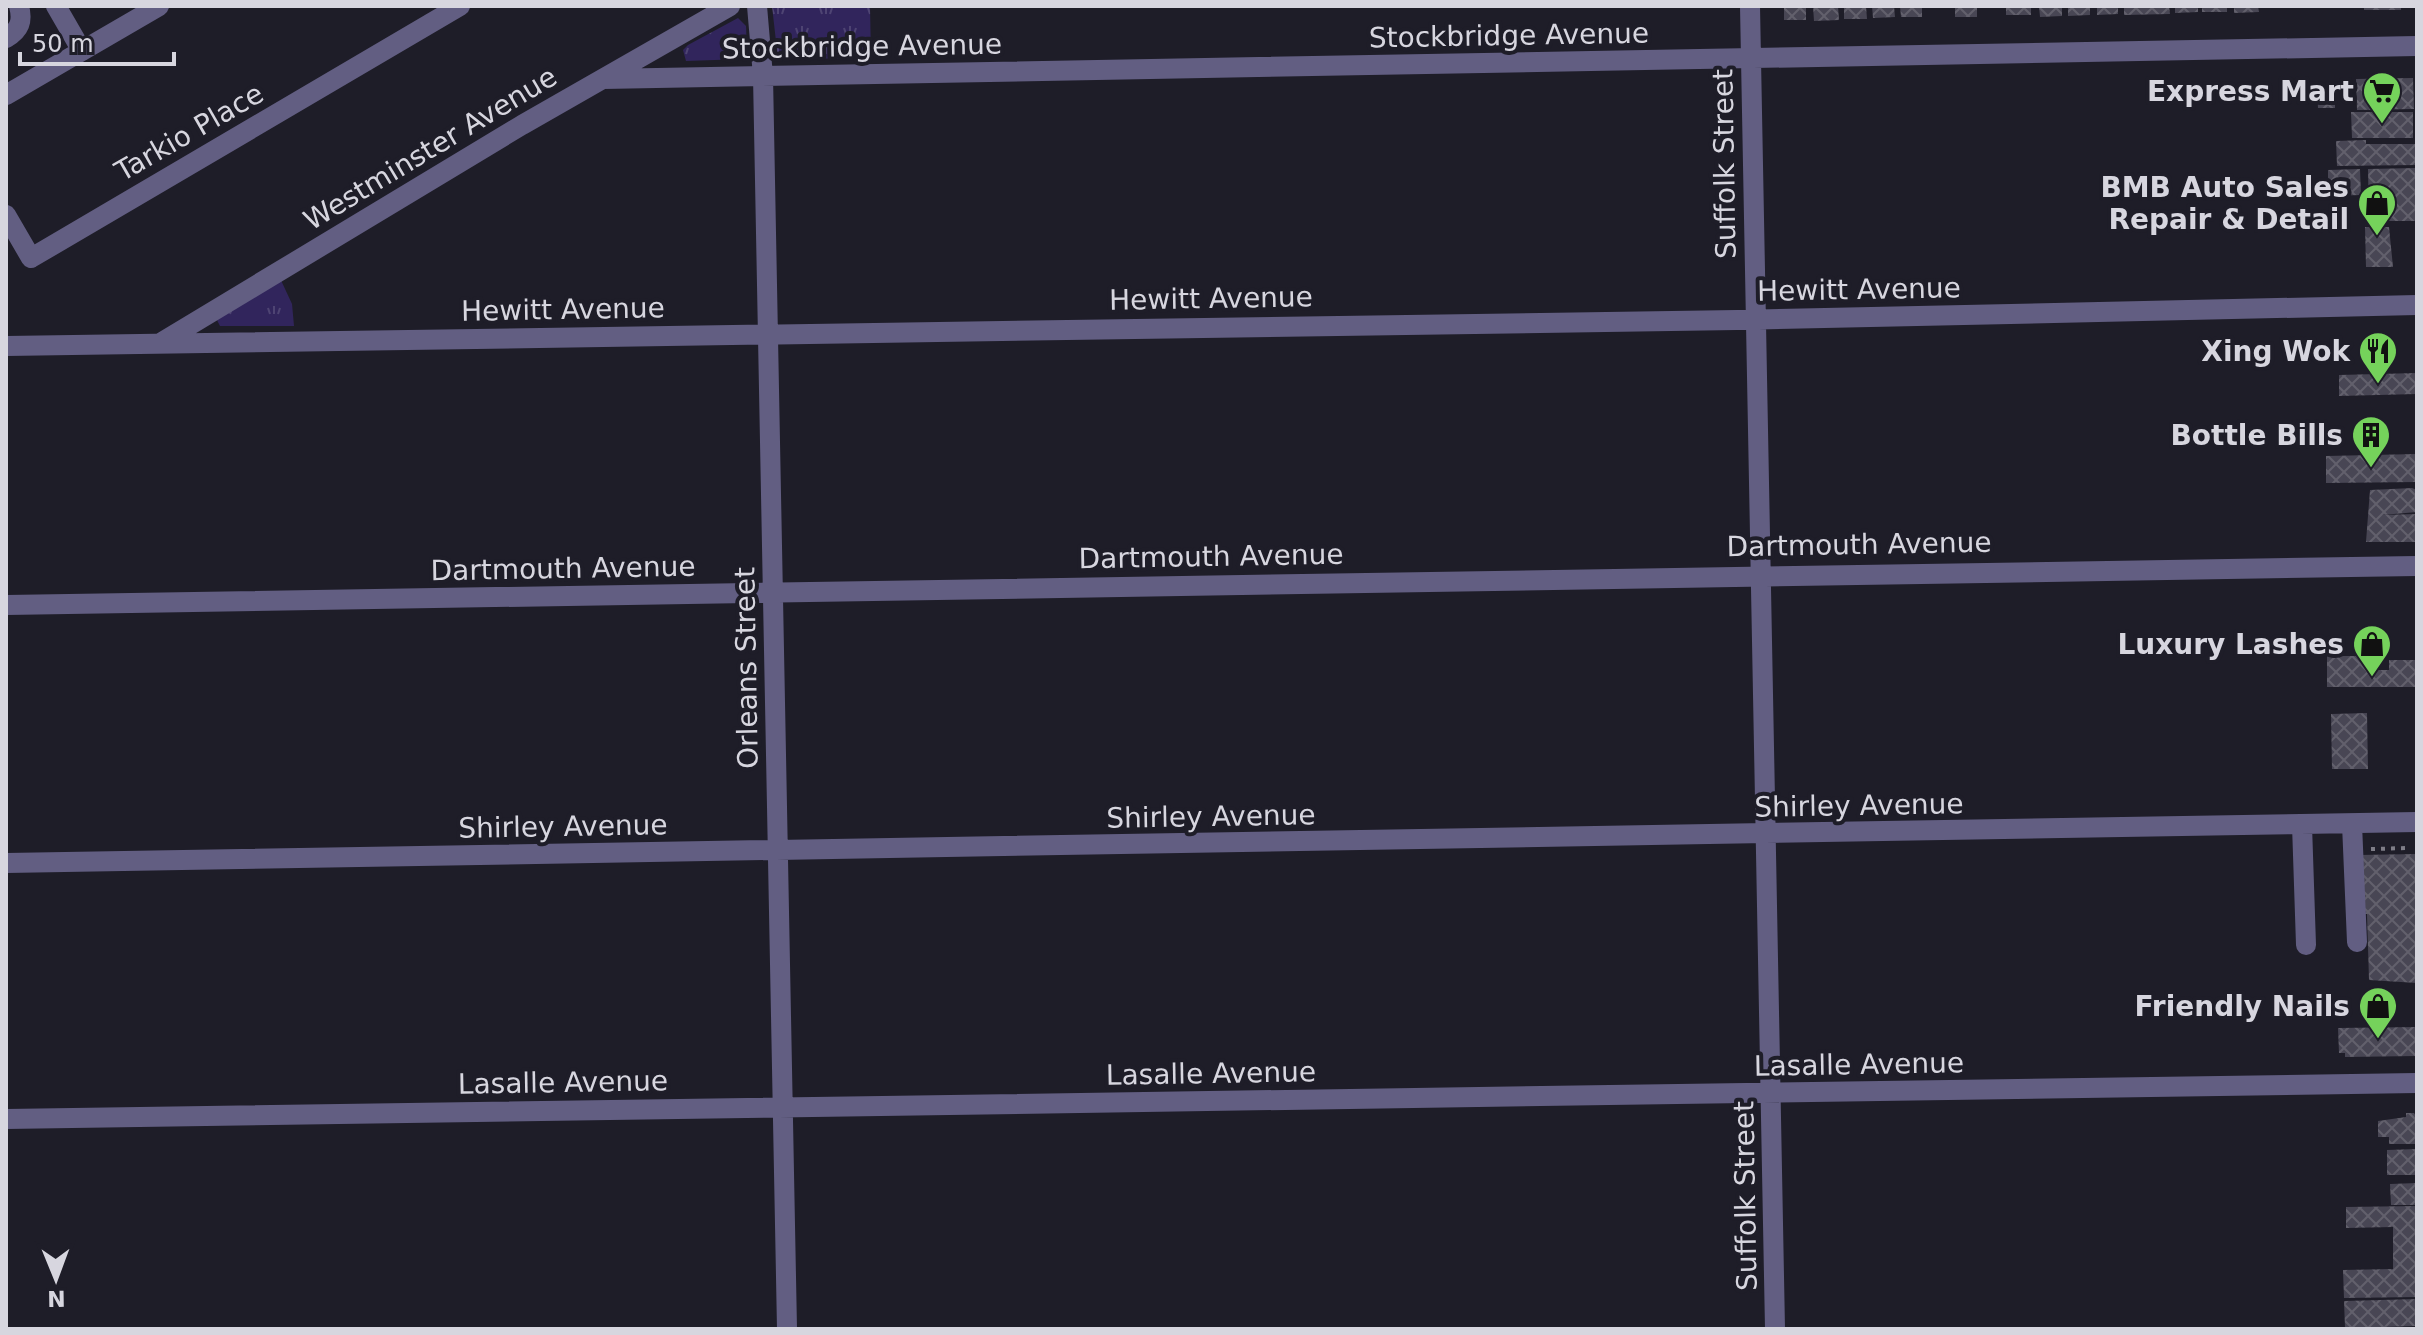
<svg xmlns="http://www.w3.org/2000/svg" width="2423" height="1335" viewBox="0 0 2423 1335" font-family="'DejaVu Sans',sans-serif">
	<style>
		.park { fill: url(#park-tufts) }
		.building { fill: url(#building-cross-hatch) }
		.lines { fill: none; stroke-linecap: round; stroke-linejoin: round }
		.path { stroke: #7e7d87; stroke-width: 4; stroke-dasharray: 4 6; stroke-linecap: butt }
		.minor { stroke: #625e82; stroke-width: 20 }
		.labels { text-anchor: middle; stroke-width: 8; stroke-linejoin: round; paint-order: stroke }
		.street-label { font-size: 28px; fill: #d7d6df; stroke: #1e1d28 }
		.poi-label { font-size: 28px; font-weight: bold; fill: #d7d6df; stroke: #1e1d28; text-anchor: end }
	</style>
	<defs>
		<pattern id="park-tufts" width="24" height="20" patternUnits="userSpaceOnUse" patternTransform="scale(2)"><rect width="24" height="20" fill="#31255c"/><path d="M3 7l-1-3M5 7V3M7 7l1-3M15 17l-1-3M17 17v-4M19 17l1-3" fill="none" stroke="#4e4473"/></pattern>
		<pattern id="building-cross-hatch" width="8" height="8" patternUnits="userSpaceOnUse" patternTransform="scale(2)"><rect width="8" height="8" fill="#484654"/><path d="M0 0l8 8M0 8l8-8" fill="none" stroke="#62606c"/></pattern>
	</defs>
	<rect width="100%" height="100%" fill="#1e1d28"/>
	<!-- park -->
	<path class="park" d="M 772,6 L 870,6 L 871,58 L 778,59 Z
		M 738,18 L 746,26 L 747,53 L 743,59 L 686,61 L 683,50 L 688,45 Z
		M 279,276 L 292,304 L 294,326 L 220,326 L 217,320 Z"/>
	<!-- building -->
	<path class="building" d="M 1784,6 L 1806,6 L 1806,20 L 1784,20 Z
		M 1813,6 L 1838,6 L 1839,20 L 1814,21 Z
		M 1844,6 L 1866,6 L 1867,19 L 1844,19 Z
		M 1872,6 L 1894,6 L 1895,17 L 1873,18 Z
		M 1900,6 L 1922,6 L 1922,17 L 1901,17 Z
		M 1955,6 L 1977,6 L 1977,17 L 1955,17 Z
		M 2006,6 L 2031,6 L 2031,15 L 2006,15 Z
		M 2039,6 L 2062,6 L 2062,16 L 2040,17 Z
		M 2068,6 L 2090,6 L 2090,15 L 2068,16 Z
		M 2097,6 L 2118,6 L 2118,14 L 2097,15 Z
		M 2124,6 L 2169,6 L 2170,14 L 2124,15 Z
		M 2175,6 L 2198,6 L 2198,12 L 2175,13 Z
		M 2202,6 L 2227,6 L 2227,12 L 2202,12 Z
		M 2234,6 L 2258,6 L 2259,12 L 2234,13 Z
		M 2364,6 L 2401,6 L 2401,10 L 2364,10 Z
		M 2413,78 L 2414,109 L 2357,110 L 2356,79 Z
		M 2317,89 L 2335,89 L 2335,108 L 2318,108 Z
		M 2351,112 L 2413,112 L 2413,138 L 2352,138 Z
		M 2366,140 L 2366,144 L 2416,144 L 2417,165 L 2337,166 L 2336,141 Z
		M 2415,168 L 2416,221 L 2369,221 L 2368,169 Z
		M 2360,169 L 2361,195 L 2328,196 L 2328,170 Z
		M 2365,227 L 2389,227 L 2393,267 L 2366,267 Z
		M 2417,373 L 2417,394 L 2339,396 L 2339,375 Z
		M 2417,454 L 2417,482 L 2326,483 L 2326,456 Z
		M 2412,488 L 2417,490 L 2417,512 L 2382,515 L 2417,514 L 2417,542 L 2366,542 L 2370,490 Z
		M 2327,656 L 2369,656 L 2369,665 L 2374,670 L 2389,670 L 2389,660 L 2417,660 L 2417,687 L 2327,687 Z
		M 2367,713 L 2368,769 L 2332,769 L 2331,714 Z
		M 2417,854 L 2417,983 L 2369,980 L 2367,914 L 2360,914 L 2359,855 Z
		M 2417,1027 L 2417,1056 L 2345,1057 L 2345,1053 L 2339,1053 L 2338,1028 Z
		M 2406,1113 L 2414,1113 L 2417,1118 L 2417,1144 L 2389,1144 L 2389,1137 L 2378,1137 L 2378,1121 L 2406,1117 Z
		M 2417,1149 L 2417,1175 L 2387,1175 L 2387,1150 Z
		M 2417,1183 L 2417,1205 L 2391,1205 L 2390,1184 Z
		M 2417,1206 L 2417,1297 L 2344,1298 L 2343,1270 L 2393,1269 L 2393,1227 L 2346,1228 L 2346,1207 Z
		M 2417,1299 L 2417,1326 L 2345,1328 L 2344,1301 Z"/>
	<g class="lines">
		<!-- path -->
		<path class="path" d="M 2371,849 L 2409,848"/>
		<!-- minor -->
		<path class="minor" d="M 56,6 L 82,51
			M 757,6 L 763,76 L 787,1329
			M 1750,6 L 1775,1329
			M 6,38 C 20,30 23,21 19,6
			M 603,79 L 2417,46
			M 6,95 L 159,6
			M 6,215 L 31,258 L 460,6
			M 162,342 L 522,125 L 730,6
			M 6,346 L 1737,320 L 2417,305
			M 6,605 L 2417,566
			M 2352,824 L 2357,942
			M 2302,825 L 2306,945
			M 6,863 L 2417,822
			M 6,1119 L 2417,1083"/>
	</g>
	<!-- icons -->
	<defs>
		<g id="supermarket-pin" transform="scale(2)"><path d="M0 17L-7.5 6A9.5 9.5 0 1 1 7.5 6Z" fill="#75d25b" stroke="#1e1d28"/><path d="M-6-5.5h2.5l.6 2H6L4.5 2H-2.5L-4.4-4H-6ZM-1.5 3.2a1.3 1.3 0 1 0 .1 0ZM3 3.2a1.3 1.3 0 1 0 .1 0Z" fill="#111"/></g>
		<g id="shop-pin" transform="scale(2)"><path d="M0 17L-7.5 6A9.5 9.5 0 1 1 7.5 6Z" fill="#75d25b" stroke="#1e1d28"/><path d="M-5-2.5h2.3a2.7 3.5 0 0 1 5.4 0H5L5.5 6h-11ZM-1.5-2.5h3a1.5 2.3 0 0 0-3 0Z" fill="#111"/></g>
		<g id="restaurant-pin" transform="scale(2)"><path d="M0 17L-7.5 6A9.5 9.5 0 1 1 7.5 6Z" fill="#75d25b" stroke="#1e1d28"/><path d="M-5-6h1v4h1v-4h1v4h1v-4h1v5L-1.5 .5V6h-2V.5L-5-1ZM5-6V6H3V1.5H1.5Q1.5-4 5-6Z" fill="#111"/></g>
		<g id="building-pin" transform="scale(2)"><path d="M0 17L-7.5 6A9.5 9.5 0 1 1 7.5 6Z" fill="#75d25b" stroke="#1e1d28"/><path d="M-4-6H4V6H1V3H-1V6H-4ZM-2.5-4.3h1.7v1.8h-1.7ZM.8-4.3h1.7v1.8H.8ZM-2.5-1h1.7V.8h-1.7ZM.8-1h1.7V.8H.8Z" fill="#111"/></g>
	</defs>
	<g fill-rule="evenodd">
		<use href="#supermarket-pin" x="2382" y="91"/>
		<use href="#shop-pin" x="2377" y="203"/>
		<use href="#restaurant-pin" x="2378" y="351"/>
		<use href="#building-pin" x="2371" y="435"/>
		<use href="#shop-pin" x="2372" y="644"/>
		<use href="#shop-pin" x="2378" y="1006"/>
	</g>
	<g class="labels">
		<!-- street labels -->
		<g class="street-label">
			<text transform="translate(1509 35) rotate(-1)" y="10">Stockbridge Avenue</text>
			<text transform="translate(862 46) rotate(-1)" y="10">Stockbridge Avenue</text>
			<text transform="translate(189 132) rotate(-30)" y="10">Tarkio Place</text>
			<text transform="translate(430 148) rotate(-31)" y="10">Westminster Avenue</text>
			<text transform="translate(1724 164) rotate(-91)" y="10">Suffolk Street</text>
			<text transform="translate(1859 289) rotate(-1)" y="10">Hewitt Avenue</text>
			<text transform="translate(1211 298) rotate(-1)" y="10">Hewitt Avenue</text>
			<text transform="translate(563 309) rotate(-1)" y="10">Hewitt Avenue</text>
			<text transform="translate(1859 544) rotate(-1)" y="10">Dartmouth Avenue</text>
			<text transform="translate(1211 556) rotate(-1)" y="10">Dartmouth Avenue</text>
			<text transform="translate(563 568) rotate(-1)" y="10">Dartmouth Avenue</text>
			<text transform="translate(746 668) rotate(-91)" y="10">Orleans Street</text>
			<text transform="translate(1859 805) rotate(-1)" y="10">Shirley Avenue</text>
			<text transform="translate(1211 816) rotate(-1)" y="10">Shirley Avenue</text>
			<text transform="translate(563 826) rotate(-1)" y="10">Shirley Avenue</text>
			<text transform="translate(1859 1064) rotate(-1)" y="10">Lasalle Avenue</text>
			<text transform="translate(1211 1073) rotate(-1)" y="10">Lasalle Avenue</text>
			<text transform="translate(563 1082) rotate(-1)" y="10">Lasalle Avenue</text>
			<text transform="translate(1745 1196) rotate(-91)" y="10">Suffolk Street</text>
		</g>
		<!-- poi labels -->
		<g class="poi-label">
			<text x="2354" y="101">Express Mart</text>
			<text x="2349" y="197">BMB Auto Sales<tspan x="2349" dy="32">Repair &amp; Detail</tspan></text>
			<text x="2350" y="361">Xing Wok</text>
			<text x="2343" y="445">Bottle Bills</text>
			<text x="2344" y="654">Luxury Lashes</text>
			<text x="2350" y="1016">Friendly Nails</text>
		</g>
	</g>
	<!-- border -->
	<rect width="2423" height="1335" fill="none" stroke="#d7d6df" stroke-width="16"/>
	<!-- north arrow -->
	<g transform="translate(56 1279) rotate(179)" stroke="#1e1d28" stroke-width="6" paint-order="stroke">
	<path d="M0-6L14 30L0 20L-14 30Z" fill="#d7d6df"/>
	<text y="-12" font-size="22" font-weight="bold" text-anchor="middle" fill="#d7d6df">N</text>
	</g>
	<!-- scale -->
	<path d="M20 52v12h154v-12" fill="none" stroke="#d7d6df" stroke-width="4"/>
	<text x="32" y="52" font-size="24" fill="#d7d6df" stroke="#1e1d28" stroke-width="6" paint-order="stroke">50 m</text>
</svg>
